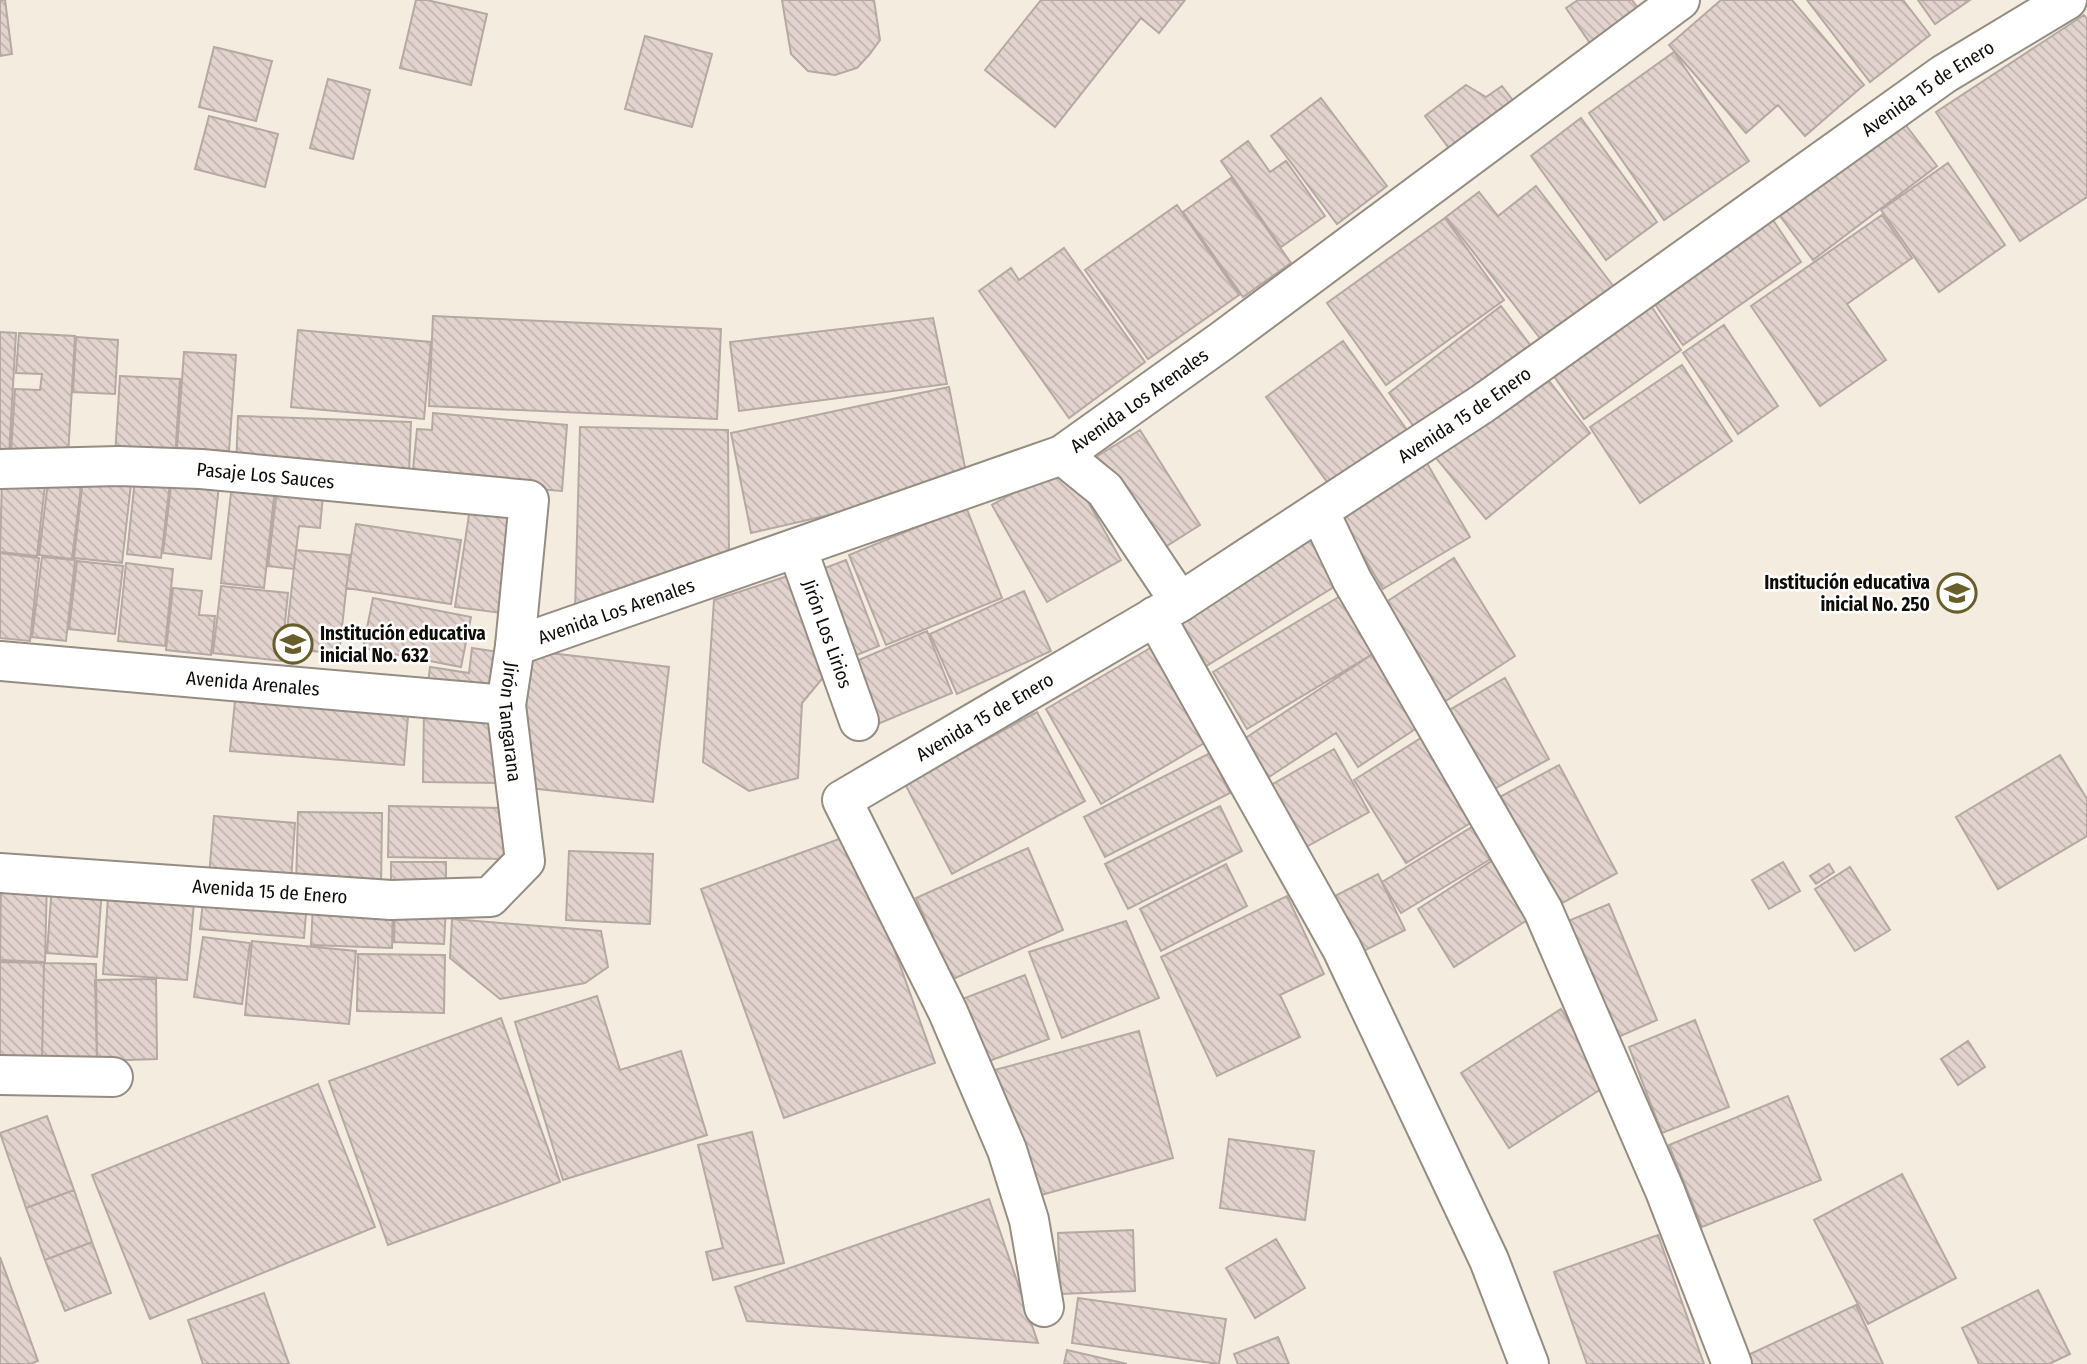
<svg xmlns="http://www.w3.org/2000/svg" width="2087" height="1364" viewBox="0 0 2087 1364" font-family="'Fira Sans Condensed',sans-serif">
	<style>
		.building { fill: url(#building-back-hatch); stroke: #b6a8a2; stroke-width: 2 }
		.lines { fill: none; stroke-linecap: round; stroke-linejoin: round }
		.street-casing { stroke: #948d82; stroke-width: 42 }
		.street { stroke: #fff; stroke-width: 38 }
		.labels { text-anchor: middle; stroke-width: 5; stroke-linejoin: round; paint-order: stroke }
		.street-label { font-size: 19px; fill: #0f0c08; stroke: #fff }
		.poi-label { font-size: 19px; font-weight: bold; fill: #0f0c08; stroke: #fff; text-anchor: end }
	</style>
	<defs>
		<pattern id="building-back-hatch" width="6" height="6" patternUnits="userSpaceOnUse" patternTransform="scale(1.75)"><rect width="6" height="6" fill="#e2d3ce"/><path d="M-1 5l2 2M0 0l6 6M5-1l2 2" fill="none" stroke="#c1b4af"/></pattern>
	</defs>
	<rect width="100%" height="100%" fill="#f3ecdf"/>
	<!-- building -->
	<path class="building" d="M 0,0 L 5,0 L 12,54 L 0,56 Z
		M 416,0 L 427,0 L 487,14 L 471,85 L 400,68 Z
		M 782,0 L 874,0 L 880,40 L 869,55 L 857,68 L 835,75 L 808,71 L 791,54 Z
		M 1041,0 L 1185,0 L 1159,33 L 1141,18 L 1055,127 L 985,70 Z
		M 1578,0 L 1632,0 L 1645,18 L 1596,52 L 1566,8 Z
		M 1721,0 L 1792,0 L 1864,85 L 1805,136 L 1778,105 L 1746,133 L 1669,45 Z
		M 1807,0 L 1903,0 L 1930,35 L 1870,82 Z
		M 1918,0 L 1970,0 L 1935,24 Z
		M 2084,15 L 2087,19 L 2087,197 L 2020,241 L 1936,112 Z
		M 645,36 L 712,54 L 692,127 L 625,109 Z
		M 214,47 L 272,61 L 256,121 L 199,107 Z
		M 1674,52 L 1749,161 L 1664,220 L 1589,113 Z
		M 328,79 L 370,90 L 353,159 L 310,148 Z
		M 1466,85 L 1486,97 L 1502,86 L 1518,107 L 1454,155 L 1425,116 Z
		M 1321,98 L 1387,186 L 1337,224 L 1271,136 Z
		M 1898,115 L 1937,166 L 1813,260 L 1774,208 Z
		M 209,116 L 278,134 L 265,187 L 195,169 Z
		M 1581,118 L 1657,222 L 1606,260 L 1531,156 Z
		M 1248,141 L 1270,172 L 1286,161 L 1325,216 L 1281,247 L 1221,161 Z
		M 1948,163 L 2005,245 L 1939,292 L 1881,210 Z
		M 1231,178 L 1291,263 L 1243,297 L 1183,212 Z
		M 1536,186 L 1614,287 L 1543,342 L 1446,217 L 1479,192 L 1498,216 Z
		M 1177,205 L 1239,295 L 1148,359 L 1085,270 Z
		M 1767,211 L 1801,262 L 1683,345 L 1648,294 Z
		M 1882,215 L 1912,258 L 1847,304 L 1886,360 L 1820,406 L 1751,306 Z
		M 1445,218 L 1504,300 L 1386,385 L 1327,303 Z
		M 1064,248 L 1145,362 L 1069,418 L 979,291 L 1011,268 L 1019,280 Z
		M 1647,300 L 1681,350 L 1584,419 L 1549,369 Z
		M 1501,306 L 1531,346 L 1418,432 L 1389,393 Z
		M 433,316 L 721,329 L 717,419 L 429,406 Z
		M 933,318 L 947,384 L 739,411 L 730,342 Z
		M 1724,325 L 1778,406 L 1738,434 L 1683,353 Z
		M 298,330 L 431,342 L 424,419 L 291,407 Z
		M 0,332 L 16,333 L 9,455 L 0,454 Z
		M 19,333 L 75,336 L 68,456 L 11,453 L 15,389 L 40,390 L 42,374 L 16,373 Z
		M 76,337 L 118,340 L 115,394 L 73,392 Z
		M 1343,341 L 1407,430 L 1330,486 L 1266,397 Z
		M 184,352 L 236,355 L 229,451 L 177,448 Z
		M 1682,365 L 1732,441 L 1640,503 L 1590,427 Z
		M 1542,372 L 1590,433 L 1486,519 L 1436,458 Z
		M 120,376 L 180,379 L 175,460 L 115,456 Z
		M 949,387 L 968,483 L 751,533 L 731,433 Z
		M 433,413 L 567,425 L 562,491 L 412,479 L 417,429 L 432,430 Z
		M 238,416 L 411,422 L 409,473 L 236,467 Z
		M 580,427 L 728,430 L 729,558 L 575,611 Z
		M 1140,430 L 1200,525 L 1154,554 L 1094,458 Z
		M 1425,460 L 1470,537 L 1383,589 L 1337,512 Z
		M 1066,463 L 1121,560 L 1047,602 L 992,505 Z
		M 84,470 L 132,475 L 122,563 L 74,558 Z
		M 173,470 L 220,476 L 211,559 L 163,553 Z
		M 2,479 L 45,485 L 37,556 L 0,552 Z
		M 135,479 L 170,483 L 161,558 L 127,554 Z
		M 48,482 L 81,486 L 72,559 L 39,555 Z
		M 232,484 L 275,488 L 264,588 L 221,583 Z
		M 277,490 L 323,495 L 320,528 L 299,526 L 294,569 L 268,566 Z
		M 966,507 L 1002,598 L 886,645 L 849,555 Z
		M 470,508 L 515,515 L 501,613 L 455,607 Z
		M 356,524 L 461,540 L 451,604 L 346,588 Z
		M 1311,532 L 1342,582 L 1203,668 L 1172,618 Z
		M 296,550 L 350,555 L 339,654 L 285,648 Z
		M 0,553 L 39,558 L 30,641 L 0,638 Z
		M 42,557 L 75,560 L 66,641 L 32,637 Z
		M 1454,558 L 1515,656 L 1441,704 L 1380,606 Z
		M 846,560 L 879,646 L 847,659 L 814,572 Z
		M 77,561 L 123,566 L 115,634 L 69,629 Z
		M 126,563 L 173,569 L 165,646 L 118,641 Z
		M 794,574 L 826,674 L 802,703 L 798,778 L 749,791 L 703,762 L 714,600 Z
		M 221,586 L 288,593 L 281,661 L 213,653 Z
		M 173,588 L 202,591 L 199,615 L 215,616 L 211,655 L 166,650 Z
		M 1024,591 L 1051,651 L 957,694 L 930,634 Z
		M 1342,595 L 1376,652 L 1247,729 L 1213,672 Z
		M 373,598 L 471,617 L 461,667 L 363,648 Z
		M 927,631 L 952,693 L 873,726 L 847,665 Z
		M 1152,647 L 1206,742 L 1101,804 L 1046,709 Z
		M 472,648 L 512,654 L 505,702 L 427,692 L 430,667 L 469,673 Z
		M 1382,648 L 1429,720 L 1358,767 L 1336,733 L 1269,777 L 1244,739 Z
		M 524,650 L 669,667 L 653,802 L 530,788 L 517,706 Z
		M 1505,678 L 1549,759 L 1489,792 L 1446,712 Z
		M 236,691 L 409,704 L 404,765 L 230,751 Z
		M 424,707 L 503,709 L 501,783 L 423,782 Z
		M 1037,712 L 1085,801 L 952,874 L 905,784 Z
		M 1421,738 L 1472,822 L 1406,863 L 1354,780 Z
		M 1334,749 L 1369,812 L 1299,851 L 1264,789 Z
		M 1210,753 L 1230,793 L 1105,857 L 1084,817 Z
		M 2060,755 L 2087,799 L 2087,836 L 1998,889 L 1956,817 Z
		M 1559,765 L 1617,873 L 1557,906 L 1498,798 Z
		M 389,806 L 505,808 L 504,859 L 388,857 Z
		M 1220,806 L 1242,851 L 1128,909 L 1105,864 Z
		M 298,812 L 382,813 L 381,888 L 296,886 Z
		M 214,816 L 295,823 L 291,881 L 209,876 Z
		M 1485,819 L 1504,851 L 1401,913 L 1382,882 Z
		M 853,834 L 935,1063 L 784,1118 L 701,889 Z
		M 1028,848 L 1063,930 L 951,980 L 916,898 Z
		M 569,851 L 653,854 L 650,924 L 566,920 Z
		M 1495,859 L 1532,917 L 1454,967 L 1418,909 Z
		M 391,862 L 446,862 L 446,890 L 391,890 Z
		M 1783,862 L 1800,891 L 1769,909 L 1752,880 Z
		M 1226,864 L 1247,906 L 1161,951 L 1140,909 Z
		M 1829,864 L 1834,872 L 1816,884 L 1810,876 Z
		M 1850,867 L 1890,930 L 1855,951 L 1815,889 Z
		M 1378,874 L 1405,930 L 1352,957 L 1325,901 Z
		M 1,878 L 47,879 L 45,962 L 0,960 Z
		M 52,884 L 102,888 L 97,957 L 47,953 Z
		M 204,892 L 307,902 L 304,938 L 200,929 Z
		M 1287,896 L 1324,974 L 1280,995 L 1300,1037 L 1217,1076 L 1161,957 Z
		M 108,897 L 194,903 L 187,980 L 103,974 Z
		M 313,902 L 393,905 L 392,948 L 311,945 Z
		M 395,904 L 446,907 L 444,944 L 394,942 Z
		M 1609,904 L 1657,1020 L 1616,1038 L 1568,921 Z
		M 452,919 L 601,931 L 608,967 L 585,983 L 500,999 L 450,958 Z
		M 1126,921 L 1159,998 L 1062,1038 L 1029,952 Z
		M 203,937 L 250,943 L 242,1004 L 194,997 Z
		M 252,941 L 356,951 L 349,1024 L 245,1015 Z
		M 358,954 L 445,955 L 444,1013 L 357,1011 Z
		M 0,962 L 44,963 L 42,1060 L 0,1060 Z
		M 44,963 L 96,964 L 97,1061 L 42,1060 Z
		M 1025,975 L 1049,1039 L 981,1064 L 957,1001 Z
		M 156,979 L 157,1059 L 97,1061 L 95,980 Z
		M 597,996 L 620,1070 L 681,1051 L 707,1135 L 563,1180 L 515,1022 Z
		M 1561,1009 L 1609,1084 L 1509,1148 L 1461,1073 Z
		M 501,1018 L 560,1182 L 388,1245 L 329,1081 Z
		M 1695,1020 L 1729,1107 L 1662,1133 L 1629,1047 Z
		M 1139,1031 L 1173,1158 L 1027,1199 L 991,1071 Z
		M 1968,1041 L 1985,1067 L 1958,1085 L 1941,1059 Z
		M 318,1084 L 375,1227 L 150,1319 L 92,1175 Z
		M 1788,1096 L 1821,1180 L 1702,1227 L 1669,1145 Z
		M 47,1116 L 74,1190 L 26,1208 L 0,1133 Z
		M 752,1132 L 784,1263 L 713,1280 L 706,1252 L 723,1248 L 698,1145 Z
		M 1229,1139 L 1314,1151 L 1305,1220 L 1220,1208 Z
		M 1902,1174 L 1956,1278 L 1868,1324 L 1814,1220 Z
		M 74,1190 L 92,1242 L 45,1260 L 26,1208 Z
		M 989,1199 L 1038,1343 L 747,1321 L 735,1287 Z
		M 1133,1230 L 1135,1291 L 1060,1294 L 1058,1233 Z
		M 1658,1235 L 1704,1364 L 1587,1364 L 1554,1272 Z
		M 1276,1239 L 1305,1288 L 1255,1318 L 1226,1268 Z
		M 92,1242 L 111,1293 L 65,1311 L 45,1260 Z
		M 0,1257 L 38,1361 L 30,1364 L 0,1364 Z
		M 2038,1290 L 2070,1354 L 2049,1364 L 1979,1364 L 1962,1328 Z
		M 264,1293 L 289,1364 L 203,1364 L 188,1320 Z
		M 1078,1298 L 1226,1319 L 1219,1364 L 1072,1343 Z
		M 1856,1305 L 1883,1364 L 1752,1364 L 1748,1355 Z
		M 1278,1337 L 1289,1364 L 1238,1364 L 1234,1354 Z
		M 1067,1350 L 1127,1364 L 1064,1364 Z"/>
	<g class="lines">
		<!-- street casing -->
		<g class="street-casing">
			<g id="street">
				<path d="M 1062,455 L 1105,490 L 1180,602"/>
				<path id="s1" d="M 0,469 L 119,466 L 201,469 L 529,500 L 515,646 L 506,705 L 525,861 L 490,897 L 391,900 L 0,873"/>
				<path d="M 1319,511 L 1352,580 L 1543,910 L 1665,1191 L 1732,1364"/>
				<path id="s2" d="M 797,548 L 859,721"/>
				<path d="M 1155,616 L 1342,949 L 1489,1260 L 1529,1364"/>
				<path id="s3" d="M 515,646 L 1062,455 L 1223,340 L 1680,0"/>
				<path id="s4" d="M 0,661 L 506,705"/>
				<path d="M 0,1075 L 113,1077"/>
				<path id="s5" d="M 1044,1307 L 1029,1220 L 1007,1150 L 948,1012 L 842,800 L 1180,602 L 1482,404 L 1944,74 L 2067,0"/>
			</g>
		</g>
		<!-- street -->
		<use href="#street" class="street"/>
	</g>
	<!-- icons -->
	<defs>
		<g id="school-ring" transform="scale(2.0125)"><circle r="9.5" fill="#fff" stroke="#675e2a" stroke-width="1.5"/><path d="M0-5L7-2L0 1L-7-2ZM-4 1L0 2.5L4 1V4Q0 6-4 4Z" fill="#675e2a"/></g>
	</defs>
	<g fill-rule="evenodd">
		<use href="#school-ring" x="1957" y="593"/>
		<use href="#school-ring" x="293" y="644"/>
	</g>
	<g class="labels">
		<!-- street labels -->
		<g class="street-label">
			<text dy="7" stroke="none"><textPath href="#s5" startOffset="1848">Avenida 15 de Enero</textPath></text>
			<text dy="7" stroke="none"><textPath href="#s3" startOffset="674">Avenida Los Arenales</textPath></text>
			<text dy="7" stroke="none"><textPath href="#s5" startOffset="1281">Avenida 15 de Enero</textPath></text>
			<text dy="7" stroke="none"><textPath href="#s1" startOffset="266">Pasaje Los Sauces</textPath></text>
			<text dy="7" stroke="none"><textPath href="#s3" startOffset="107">Avenida Los Arenales</textPath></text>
			<text dy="7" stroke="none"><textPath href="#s2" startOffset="91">Jirón Los Lirios</textPath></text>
			<text dy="7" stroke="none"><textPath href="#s4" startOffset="254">Avenida Arenales</textPath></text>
			<text dy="7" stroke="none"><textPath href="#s5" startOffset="714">Avenida 15 de Enero</textPath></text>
			<text dy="7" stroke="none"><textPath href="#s1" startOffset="754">Jirón Tangarana</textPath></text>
			<text transform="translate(270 891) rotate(4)" y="7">Avenida 15 de Enero</text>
		</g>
		<!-- poi labels -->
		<g class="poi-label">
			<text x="1930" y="589">Institución educativa<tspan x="1930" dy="22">inicial No. 250</tspan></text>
			<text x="320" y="640" text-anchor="start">Institución educativa<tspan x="320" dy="22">inicial No. 632</tspan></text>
		</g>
	</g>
</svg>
